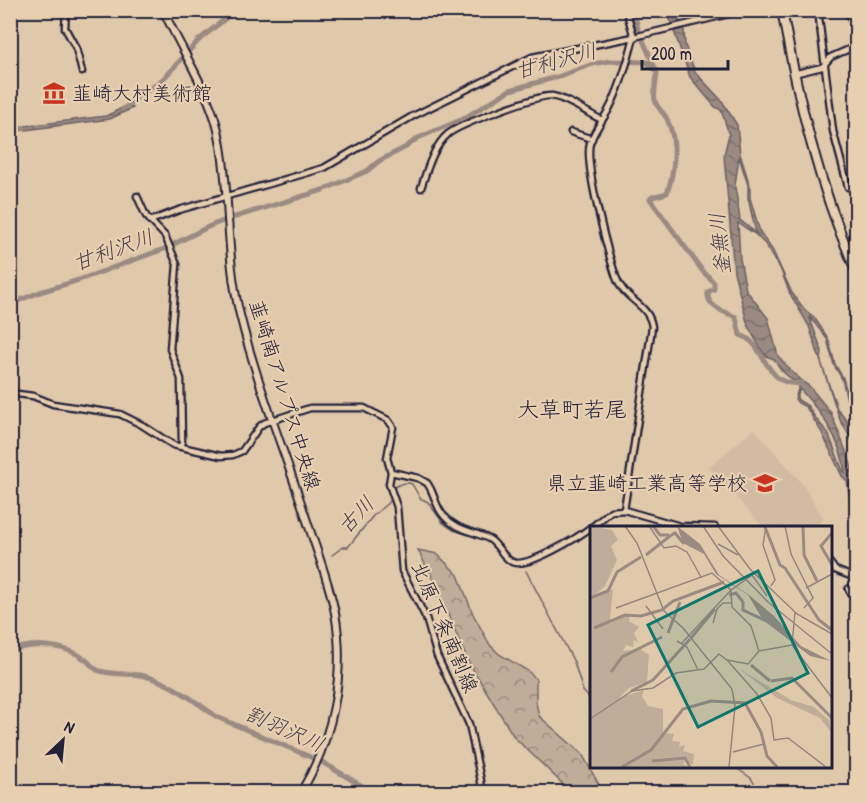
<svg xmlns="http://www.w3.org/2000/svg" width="867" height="803" viewBox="0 0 867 803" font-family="'Patrick Hand','Klee One',sans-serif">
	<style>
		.built { fill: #d1bba2 }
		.forest { fill: url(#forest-crowns); stroke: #71686a; stroke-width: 1.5 }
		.water { fill: url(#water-waves); stroke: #6a6066; stroke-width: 1.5; fill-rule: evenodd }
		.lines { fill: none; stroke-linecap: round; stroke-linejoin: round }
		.stream { stroke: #6a6066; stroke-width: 1.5 }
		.river { stroke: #9a8a82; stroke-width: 5 }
		.secondary-casing { stroke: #22223b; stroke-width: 9 }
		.primary-casing { stroke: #22223b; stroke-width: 10 }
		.highway-casing { stroke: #22223b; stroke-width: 12 }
		.secondary { stroke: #e8cfb0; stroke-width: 4.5 }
		.primary { stroke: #e8cfb0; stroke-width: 6 }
		.highway { stroke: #e8cfb0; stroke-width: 8 }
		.labels { text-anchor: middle; stroke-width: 4.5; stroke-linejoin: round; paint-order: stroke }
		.poi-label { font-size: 20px; fill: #22223b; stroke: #e8cfb0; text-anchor: start }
		.street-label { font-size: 20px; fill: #22223b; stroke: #e8cfb0 }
		.water-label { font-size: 21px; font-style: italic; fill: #464150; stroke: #e8cfb0 }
		.quarter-label { font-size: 22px; fill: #22223b; stroke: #e8cfb0 }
		.inset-river { fill: none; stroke: #9a8a82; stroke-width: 3 }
		.inset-road { fill: none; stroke: #94867e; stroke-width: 1.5 }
		.view { fill: #0f766e; fill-opacity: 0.15; stroke: #0f766e; stroke-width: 3 }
		.inset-edge { fill: none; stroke: #22223b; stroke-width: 3 }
	</style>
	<defs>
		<pattern id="forest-crowns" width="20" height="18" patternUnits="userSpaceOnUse" patternTransform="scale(1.5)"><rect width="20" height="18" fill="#c0ad99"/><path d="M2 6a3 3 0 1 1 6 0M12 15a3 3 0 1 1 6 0" fill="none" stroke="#9c8c7e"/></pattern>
		<pattern id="water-waves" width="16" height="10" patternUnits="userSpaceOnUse" patternTransform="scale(1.5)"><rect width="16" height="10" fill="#9a8a82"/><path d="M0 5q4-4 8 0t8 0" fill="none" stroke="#7d706c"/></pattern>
	</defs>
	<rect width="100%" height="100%" fill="#e0c8ab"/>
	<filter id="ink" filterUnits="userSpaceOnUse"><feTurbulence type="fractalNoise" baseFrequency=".0167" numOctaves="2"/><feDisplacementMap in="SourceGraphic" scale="12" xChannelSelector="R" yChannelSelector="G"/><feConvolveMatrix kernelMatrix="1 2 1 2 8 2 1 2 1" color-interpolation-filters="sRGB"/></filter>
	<g filter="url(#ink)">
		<!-- built -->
		<path class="built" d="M 754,429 L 800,481 L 824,519 L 812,527 L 763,527 L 709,467 Z"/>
		<!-- forest -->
		<path class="forest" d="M 418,550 L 437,554 L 458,575 L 473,614 L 490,645 L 499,654 L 528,671 L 536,679 L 536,703 L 539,716 L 582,754 L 603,792 L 578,792 L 565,786 L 514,737 L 468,661 L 435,584 Z"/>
		<!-- water -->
		<path class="water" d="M 667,11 L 676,11 L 684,31 L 685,45 L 695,72 L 722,101 L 737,125 L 740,154 L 750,186 L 750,198 L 760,232 L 773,251 L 792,293 L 805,310 L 814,317 L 828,338 L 835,364 L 843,378 L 850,403 L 856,416 L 847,400 L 842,379 L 834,365 L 827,339 L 809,316 L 822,351 L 821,362 L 837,408 C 840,414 844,416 847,421 C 851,428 855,440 856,447 L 840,420 L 809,326 L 790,294 L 780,268 L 765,244 L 756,235 L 738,223 L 740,259 L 746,290 L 768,318 L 778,356 L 794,374 L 810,387 L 831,413 L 849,459 L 856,482 L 856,541 L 847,481 L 842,476 L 821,431 L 806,407 L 798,403 L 795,399 L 799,386 L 781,370 L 774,359 L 766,356 L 762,351 L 748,326 L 734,272 L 724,155 L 729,134 L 721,110 L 715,107 L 690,77 ZM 739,157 L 748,185 L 748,198 L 756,233 L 740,220 L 735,185 ZM 800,389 C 822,414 841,438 845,473 L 843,471 L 828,433 L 816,419 L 808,406 L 798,400 L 797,397 Z
			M 128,105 L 133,108 L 110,119 L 18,131 L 16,127 L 106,116 Z"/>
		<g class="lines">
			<!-- stream -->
			<path class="stream" d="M 501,548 L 511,557 L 519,561
				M 332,555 L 343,547 L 348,547 L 373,516 L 391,500 L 388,492 C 394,486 404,481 412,484 L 420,498 L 428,502 L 443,523 L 453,530 L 474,536
				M 526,571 L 574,662 L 583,691 L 591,700
				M 667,766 L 675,768 L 690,766
				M 733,766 L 751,778 L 759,792"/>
			<!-- river -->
			<path class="river" d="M 634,10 L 638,29 L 656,70
				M 123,109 L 163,79 L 199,40 L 236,10
				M 10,129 L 24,128
				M 232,218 L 323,190 L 367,171 L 379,161 L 406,147 L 418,138 L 463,119 L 510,90 L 557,77 L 593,64 L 610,61 L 647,62 L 657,72 C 657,81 653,93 655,100 C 656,108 664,112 667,119 C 678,142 675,170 667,193 L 652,197 L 650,199 L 704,273 L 709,277 L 714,283 L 714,289 L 708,292 C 706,307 725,312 736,317 L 740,335 C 766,342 764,389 801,383
				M 10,304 L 40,292 L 79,280 L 164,249 L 210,226 L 223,221
				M 10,651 C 33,642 66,644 86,660 C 91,664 93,669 100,671 C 113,675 126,673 140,675 C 170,681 193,700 217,717 L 322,762 L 372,792"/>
			<!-- secondary casing -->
			<g class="secondary-casing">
				<path id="secondary" d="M 66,10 L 65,28 L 76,48 L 82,72
					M 626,10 L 634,37 L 745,10
					M 818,10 L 833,131 L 848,187
					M 793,74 L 822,67 L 831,57 L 856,46
					M 571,132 L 592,139
					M 421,188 C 427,170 433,147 448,134 C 459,125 538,94 552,96 C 569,99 587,113 602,120
					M 137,196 L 146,216 L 165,236 L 177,264 L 170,349 L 181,379 L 182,447
					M 150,221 L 179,210 L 324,168 L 413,116 L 532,57 L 634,37 C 628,61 620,89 608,111 C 602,121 594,131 590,143 C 584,164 608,253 616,277 C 624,301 649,303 652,327 L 624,510
					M 10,393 L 33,396 L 53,404 L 120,414 L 142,425 L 173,445 L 221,456 L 233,455 L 242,451 L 259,427 L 264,423 L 310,408 L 364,408 L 388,420 L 393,427 L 387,458 L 391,472 L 418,478 L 427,483 C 435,493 435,507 444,516 C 456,530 473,531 489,539 C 498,544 502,557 512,562 C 526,569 579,537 591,527
					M 391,472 L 389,484 L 397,507 L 402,571 L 426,618 L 437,656 L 469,724 L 481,781 L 482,792
					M 592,527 L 611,511 L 624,510 L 680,526 L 715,527
					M 830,563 L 835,570 L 853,577"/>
			</g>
			<!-- primary casing -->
			<g class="primary-casing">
				<path id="primary" d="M 163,10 C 180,47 209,92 218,130 C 231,190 225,255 240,315 C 257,384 284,450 306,518 C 316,549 329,581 335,613 C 346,675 333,739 301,792
					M 846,10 L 856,25
					M 856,563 L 853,577 L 856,592
					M 849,589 L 856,601"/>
			</g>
			<!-- highway casing -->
			<g class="highway-casing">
				<path id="highway" d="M 782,10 C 798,99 819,188 856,270"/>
			</g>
			<!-- secondary -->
			<use href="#secondary" class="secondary"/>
			<!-- primary -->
			<use href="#primary" class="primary"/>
			<!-- highway -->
			<use href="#highway" class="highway"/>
		</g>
	</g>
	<!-- icons -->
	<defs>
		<g id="museum-bare" transform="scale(1.8)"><path d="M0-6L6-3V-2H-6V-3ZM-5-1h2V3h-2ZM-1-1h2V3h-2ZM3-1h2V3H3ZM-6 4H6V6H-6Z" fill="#c8321e" stroke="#e8cfb0" stroke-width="2.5" paint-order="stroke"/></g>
		<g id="school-bare" transform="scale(1.8)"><path d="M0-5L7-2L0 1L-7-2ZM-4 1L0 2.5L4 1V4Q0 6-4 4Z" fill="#c8321e" stroke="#e8cfb0" stroke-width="2.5" paint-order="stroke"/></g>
	</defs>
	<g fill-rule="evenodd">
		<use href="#museum-bare" x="54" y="93"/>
		<use href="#school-bare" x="765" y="483"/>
	</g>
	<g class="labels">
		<!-- poi labels -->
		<g class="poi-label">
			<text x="72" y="100">韮崎大村美術館</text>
			<text x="747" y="490" text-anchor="end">県立韮崎工業高等学校</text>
		</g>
		<!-- street labels -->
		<g class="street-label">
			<text transform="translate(285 395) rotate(73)" y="7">韮崎南アルプス中央線</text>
			<text transform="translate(445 627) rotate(67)" y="7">北原下条南割線</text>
		</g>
		<!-- water labels -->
		<g class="water-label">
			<text transform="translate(556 61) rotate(-15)" y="7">甘利沢川</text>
			<text transform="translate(720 244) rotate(-96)" y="7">釜無川</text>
			<text transform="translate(113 250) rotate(-20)" y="7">甘利沢川</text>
			<text transform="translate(356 515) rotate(-46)" y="7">古川</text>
			<text transform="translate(285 729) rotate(24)" y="7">割羽沢川</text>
		</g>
		<!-- quarter labels -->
		<g class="quarter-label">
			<text x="572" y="417">大草町若尾</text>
		</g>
	</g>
	<!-- overview -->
	<g transform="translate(590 526)">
		<rect width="242" height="242" fill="#e0c8ab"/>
		<path d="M 0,0 L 22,4 L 28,14 L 21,20 L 27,34 L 15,60 L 5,69 L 23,63 L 20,94 L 40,89 L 39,95 L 49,101 L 44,107 L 48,116 L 44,114 L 43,121 L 36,119 L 33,125 L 50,123 L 59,129 L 57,156 L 39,162 L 29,172 L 54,164 L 52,170 L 58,180 L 73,183 L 73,207 L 84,208 L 82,215 L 90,216 L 89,221 L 95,219 L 93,225 L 104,228 L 103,239 L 95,235 L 93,238 L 99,241 L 0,241 ZM 148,142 L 201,174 L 224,181 L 239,194 L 241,206 L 230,192 L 187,172 Z" fill="#c0ad99"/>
		<path d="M 87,0 L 110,18 L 129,49 L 159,69 L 184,90 L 211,120 L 241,135 L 220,130 L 173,94 L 158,69 L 126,48 L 114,28 L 93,17 Z" fill="#9a8a82"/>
		<path class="inset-river" d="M 63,0 L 70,9 L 79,9M 213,0 L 214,29 L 227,55M 175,1 L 190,39 L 195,42 L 229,94 L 242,104M 242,7 L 231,20 L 242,39M 80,10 L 85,7 L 94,18M 56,29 L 80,10M 139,69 L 146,67 L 153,76 L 153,84 L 183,98M 0,72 L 18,65 L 27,46 L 51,31M 4,102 L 35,89 L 51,90 L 72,84 L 83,75 L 134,56M 78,107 L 90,76M 101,112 L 125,83M 161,139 L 180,155M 21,146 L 32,131 L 72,111M 181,155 L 202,152 L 242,192M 41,165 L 63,154 L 100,113M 62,235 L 95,232 L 100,241M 32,241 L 61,224 L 93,183 L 121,175 L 155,177 L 171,206 L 177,230 L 187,241"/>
		<path class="inset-road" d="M 35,0 L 47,17 L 74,85 L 93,102 L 142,163 L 145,180 L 139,241M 59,0 L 74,22 L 86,20 L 97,26 L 111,51M 113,0 L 133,30 L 178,76 L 242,128M 128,0 L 160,43 L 207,88 L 242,108M 176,0 L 173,19 L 185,54 L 181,60M 195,0 L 201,28 L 223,72 L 214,82M 128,18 L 148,29M 162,49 L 177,70M 216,62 L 242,48M 141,65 L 142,81 L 161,100 L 169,125M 56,80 L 73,103M 26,82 L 122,47 L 141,64 L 165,47M 205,86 L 202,119 L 242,172M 123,97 L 127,83 L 133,77 L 142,77M 87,115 L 97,121 L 108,144M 91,118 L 141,64M 137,134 L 167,168 L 181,192 L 184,214 L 198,212 L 236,241M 0,193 L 42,165 L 63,162 L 86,147 L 114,143 L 129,128 L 137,134 L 158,138 L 169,125 L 202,119M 143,226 L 174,218"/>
		<path class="view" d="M 168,45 L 218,147 L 108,201 L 58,99 Z"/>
		<rect width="242" height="242" class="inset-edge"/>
	</g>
	<!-- margin -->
	<rect width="867" height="803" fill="none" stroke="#e8cfb0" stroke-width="36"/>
	<rect x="18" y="18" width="831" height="767" fill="none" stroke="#22223b" stroke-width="2" filter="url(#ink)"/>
	<!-- north arrow -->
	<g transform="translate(63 740) rotate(26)" stroke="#e8cfb0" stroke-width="4.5" paint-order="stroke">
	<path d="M0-4.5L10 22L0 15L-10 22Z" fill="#22223b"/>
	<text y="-9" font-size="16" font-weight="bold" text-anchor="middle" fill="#22223b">N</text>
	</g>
	<!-- scale -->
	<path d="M642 60v9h86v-9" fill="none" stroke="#22223b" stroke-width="3"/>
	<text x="651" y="60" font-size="18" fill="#22223b" stroke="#e8cfb0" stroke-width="4.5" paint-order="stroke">200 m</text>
</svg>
